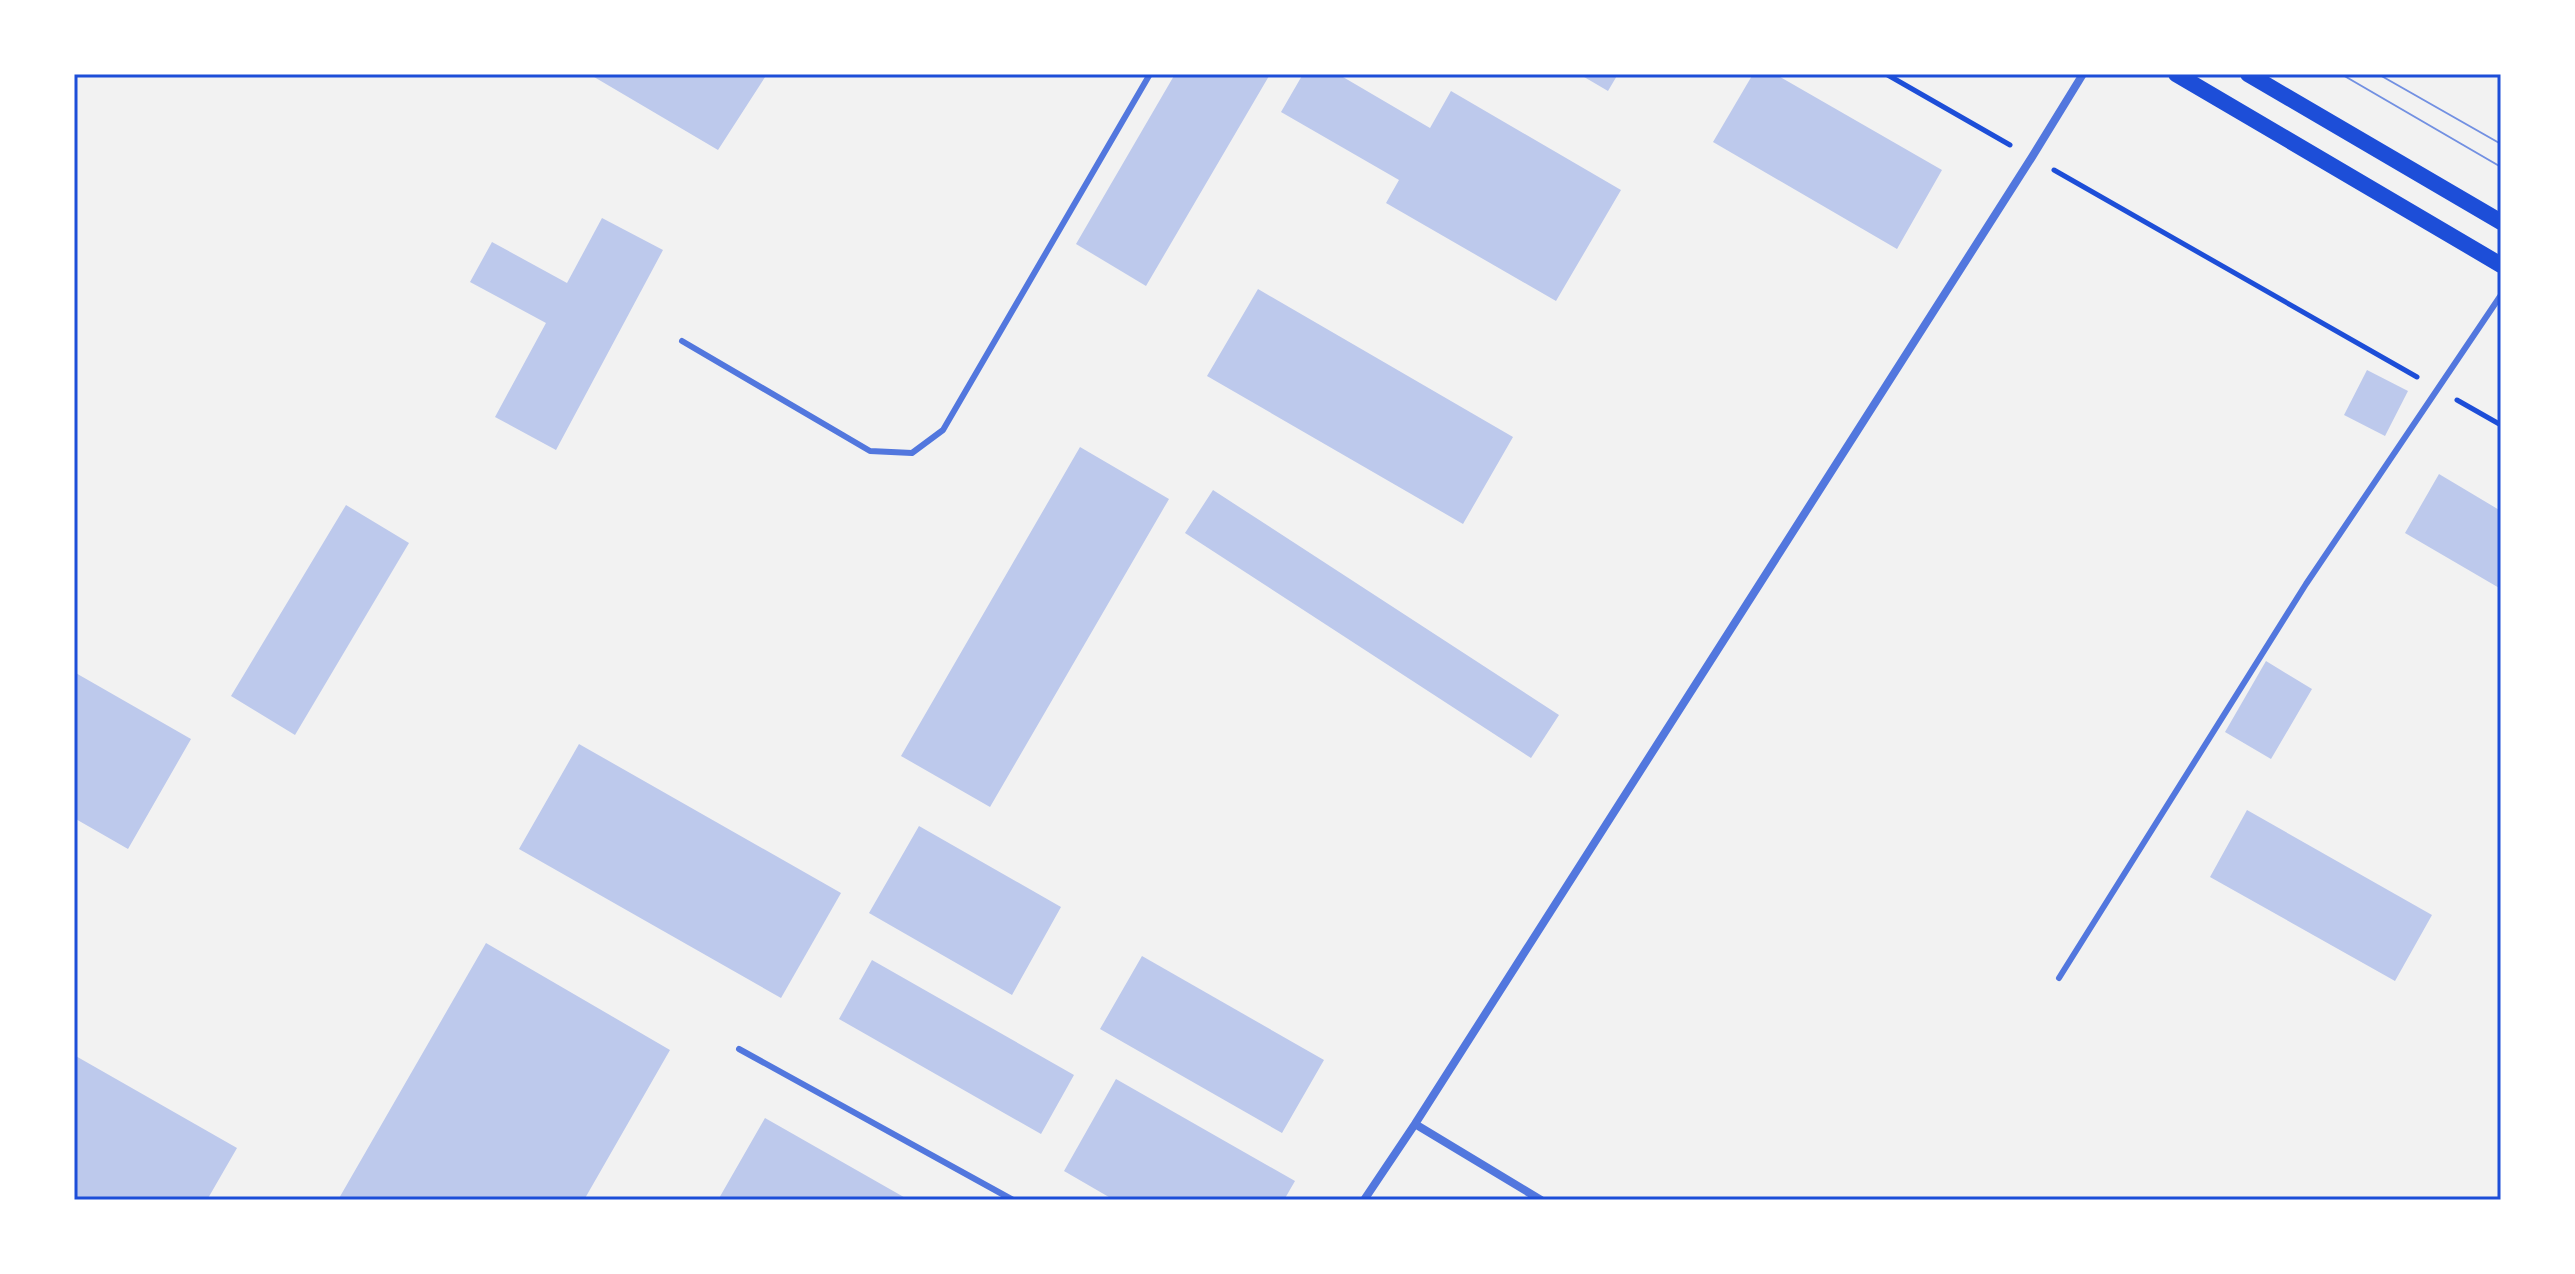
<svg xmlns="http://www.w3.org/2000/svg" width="2575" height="1274" viewBox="0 0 2575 1274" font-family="Barlow,sans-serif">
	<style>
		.building { fill: #bdc9ec }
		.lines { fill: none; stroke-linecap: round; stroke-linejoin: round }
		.path { stroke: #1d4ed8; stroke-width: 5 }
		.service { stroke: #5277de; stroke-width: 6 }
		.minor { stroke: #5277de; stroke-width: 8 }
		.secondary { stroke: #1d4ed8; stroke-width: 16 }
		.tram { stroke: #7290e2; stroke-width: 2 }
		.neatline { fill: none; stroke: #1d4ed8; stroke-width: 3 }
	</style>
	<rect width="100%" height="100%" fill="#f2f2f2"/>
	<!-- building -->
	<path class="building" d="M 589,74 L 767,74 L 718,150 Z
		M 1175,74 L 1265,74 L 1269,76 L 1146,286 L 1076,244 Z
		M 1303,74 L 1345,74 L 1343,77 L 1430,128 L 1451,91 L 1621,190 L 1556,301 L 1386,203 L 1399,180 L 1281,112 Z
		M 1579,74 L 1618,74 L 1608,91 Z
		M 1753,74 L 1775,74 L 1942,170 L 1897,249 L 1713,142 Z
		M 602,218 L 663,250 L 556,450 L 495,417 L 546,323 L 470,282 L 492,242 L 567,283 Z
		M 1258,289 L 1513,437 L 1463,524 L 1207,376 Z
		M 2367,370 L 2408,391 L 2385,436 L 2344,415 Z
		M 1080,447 L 1169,499 L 990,807 L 901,756 Z
		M 2439,474 L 2501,511 L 2501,589 L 2405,533 Z
		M 1213,490 L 1559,715 L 1531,758 L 1185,533 Z
		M 346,505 L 409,543 L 295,735 L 231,696 Z
		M 2266,661 L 2312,689 L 2271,759 L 2225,732 Z
		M 74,672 L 191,739 L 128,849 L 74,818 Z
		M 579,744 L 841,893 L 781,998 L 519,849 Z
		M 2247,810 L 2432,915 L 2395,981 L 2210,877 Z
		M 919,826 L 1061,907 L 1012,995 L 869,913 Z
		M 486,943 L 670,1050 L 584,1200 L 338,1200 Z
		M 1142,956 L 1324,1060 L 1282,1133 L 1100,1029 Z
		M 872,960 L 1074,1075 L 1041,1134 L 839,1019 Z
		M 74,1055 L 237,1148 L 207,1200 L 74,1199 Z
		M 1116,1079 L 1295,1181 L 1284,1200 L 1114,1200 L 1064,1171 Z
		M 765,1118 L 909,1200 L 718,1200 Z"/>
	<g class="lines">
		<!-- path -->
		<path class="path" d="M 1886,74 L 2010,145
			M 2054,170 L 2417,377
			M 2457,400 L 2501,425"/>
		<!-- service -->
		<path class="service" d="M 682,341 L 870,451 L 912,453 L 943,430 L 1150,74
			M 2059,978 L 2306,584 L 2501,295
			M 739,1049 L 1013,1200"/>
		<!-- minor -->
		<path class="minor" d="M 1415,1124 L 1541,1200
			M 1364,1200 L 1415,1124 L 2032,157 L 2083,74"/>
		<!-- secondary -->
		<path class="secondary" d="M 2176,74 L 2501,265
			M 2248,74 L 2501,222"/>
		<!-- tram -->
		<path class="tram" d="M 2341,74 L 2501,167
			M 2378,74 L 2501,144"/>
	</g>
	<!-- border -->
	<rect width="2575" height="1274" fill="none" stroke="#ffffff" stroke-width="152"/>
	<rect x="76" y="76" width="2423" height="1122" class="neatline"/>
</svg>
